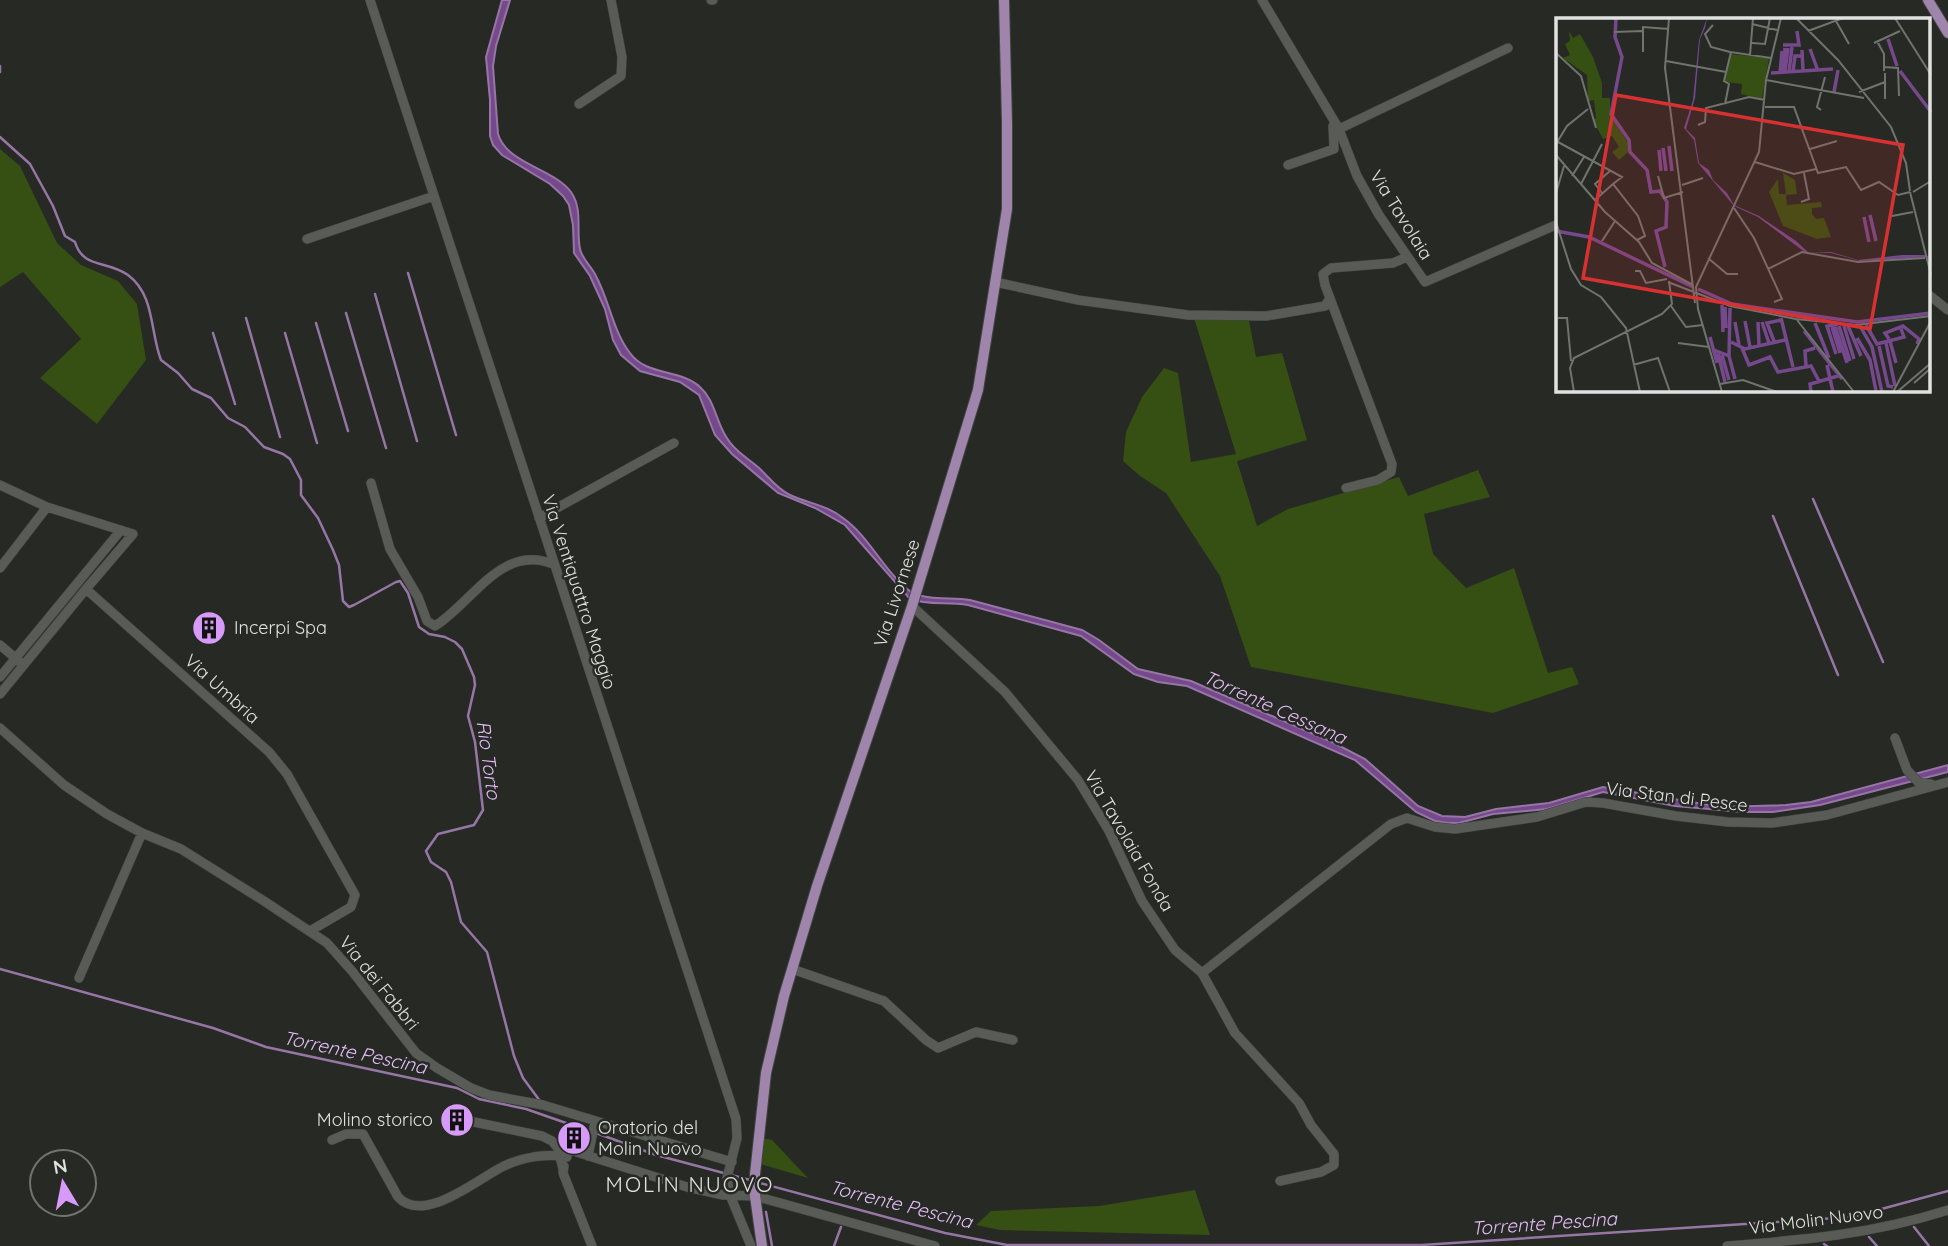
<svg xmlns="http://www.w3.org/2000/svg" width="1948" height="1246" viewBox="0 0 1948 1246" font-family="Quicksand,sans-serif">
	<style>
		.green { fill: #355012 }
		.water { fill: #76488c; stroke: #9676a5; stroke-width: 2 }
		.lines { fill: none; stroke-linecap: round; stroke-linejoin: round }
		.stream { stroke: #9676a5; stroke-width: 2.5 }
		.minor-casing { stroke: #424440; stroke-width: 10 }
		.major-casing { stroke: #424440; stroke-width: 12 }
		.minor { stroke: #585b56; stroke-width: 9 }
		.major { stroke: #9f85ac; stroke-width: 10 }
		.labels { text-anchor: middle; stroke-width: 5; stroke-linejoin: round; paint-order: stroke }
		.street-label { font-size: 18px; fill: #e1e2df; stroke: #272925 }
		.poi-label { font-size: 18px; fill: #e1e2df; stroke: #272925; text-anchor: start }
		.water-label { font-size: 19px; font-style: italic; fill: #e3bef7; stroke: #272925 }
		.quarter-label { font-size: 21px; letter-spacing: 2px; fill: #e1e2df; stroke: #272925 }
		.inset-river { fill: none; stroke: #76488c; stroke-width: 3.5 }
		.inset-road { fill: none; stroke: #71736f; stroke-width: 2 }
		.view { fill: #d73131; fill-opacity: 0.15; stroke: #d73131; stroke-width: 3.5 }
		.inset-edge { fill: none; stroke: #e1e2df; stroke-width: 3.5 }
	</style>
	<rect width="100%" height="100%" fill="#272925"/>
	<!-- green -->
	<path class="green" d="M 0,149 L 20,166 L 57,243 L 81,265 L 118,281 L 137,304 L 146,360 L 97,424 L 40,378 L 81,339 L 23,272 L 0,287 Z
		M 1194,318 L 1249,321 L 1256,357 L 1282,353 L 1307,440 L 1237,461 L 1257,526 L 1288,509 L 1399,477 L 1408,496 L 1478,470 L 1490,497 L 1424,514 L 1433,554 L 1466,588 L 1514,568 L 1548,673 L 1572,667 L 1579,684 L 1493,713 L 1251,667 L 1220,576 L 1166,493 L 1140,476 L 1123,461 L 1126,432 L 1142,397 L 1164,368 L 1178,373 L 1191,462 L 1236,454 Z
		M 762,1138 L 772,1140 L 808,1178 L 760,1164 Z
		M 1195,1190 L 1210,1235 L 1000,1230 L 976,1225 L 991,1211 L 1099,1206 Z"/>
	<!-- water -->
	<path class="water" d="M 502,0 L 510,0 L 496,46 L 493,66 L 498,134 C 507,164 553,168 571,192 C 583,209 576,230 580,249 C 582,259 592,267 596,276 C 609,300 613,331 630,353 C 646,376 681,369 700,387 C 718,403 715,430 737,450 C 743,456 751,461 758,467 C 768,476 777,489 790,495 C 807,503 827,505 843,518 C 870,537 884,572 911,592 C 929,601 950,597 970,600 L 1082,630 L 1099,640 L 1138,669 L 1191,681 L 1332,742 L 1365,759 L 1418,806 L 1442,816 L 1465,817 L 1496,809 L 1549,803 L 1603,787 L 1721,807 L 1786,805 L 1811,802 L 1948,765 L 1948,772 L 1820,805 L 1773,812 L 1743,812 L 1675,806 L 1603,792 L 1547,809 L 1493,814 L 1459,823 L 1447,823 L 1435,821 L 1416,812 L 1355,760 L 1187,686 L 1158,682 L 1134,674 L 1081,636 L 968,605 C 948,601 929,606 910,599 L 845,525 L 815,508 L 778,493 L 732,454 L 715,435 L 699,395 L 680,382 L 640,371 L 621,355 L 613,340 L 605,309 L 590,276 L 574,253 L 573,225 L 569,205 L 563,196 L 550,184 L 502,155 L 493,145 L 490,136 L 490,100 L 486,57 Z"/>
	<g class="lines">
		<!-- stream -->
		<path class="stream" d="M 0,66 L 0,72
			M 0,137 L 30,164 L 53,206 L 65,236 L 75,242 C 83,269 107,260 128,275 C 155,295 150,332 161,360 L 178,373 L 192,389 L 211,398 L 228,418 L 245,427 L 264,447 L 283,454 L 290,459 L 301,480 L 301,495 L 318,518 L 333,550 L 339,565 L 343,601 L 349,607 L 354,605 L 396,582 L 400,581 L 408,593 L 419,627 L 429,634 L 445,637 L 455,642 L 462,649 L 474,677 L 475,685 L 468,716 L 475,742 L 483,810 L 474,825 L 438,834 L 426,851 L 431,862 L 446,872 L 451,882 L 461,922 L 487,952 L 514,1056 L 523,1078 L 540,1101
			M 408,273 L 456,435
			M 375,294 L 417,441
			M 346,313 L 386,448
			M 246,318 L 280,437
			M 316,323 L 348,431
			M 213,333 L 235,404
			M 285,333 L 317,443
			M 1813,499 L 1883,662
			M 1773,516 L 1838,675
			M 0,969 L 213,1028 L 266,1047 L 457,1088 L 479,1099 L 526,1109 L 589,1131
			M 596,1133 L 656,1155 L 750,1180
			M 760,1183 L 945,1233 L 1007,1245 L 1422,1245 L 1852,1217 L 1948,1191
			M 766,1212 L 772,1246
			M 1914,1227 L 1929,1246
			M 1869,1237 L 1877,1246
			M 1824,1244 L 1827,1246
			M 834,1246 L 841,1227"/>
		<!-- minor casing -->
		<g class="minor-casing">
			<path id="minor" d="M 370,0 L 736,1119 L 737,1138 L 727,1178 L 730,1195 L 751,1246
				M 711,0 L 713,0
				M 1262,0 L 1339,129 L 1357,176 L 1379,215 L 1425,282 L 1558,224
				M 579,104 L 621,76 L 622,57 L 611,0
				M 1339,129 L 1508,48
				M 1288,165 L 1334,149 L 1333,126
				M 307,239 L 434,196
				M 995,282 L 1078,300 L 1188,315 L 1266,316 L 1325,306 L 1330,298
				M 1929,295 L 1948,310
				M 371,483 L 390,549 L 418,597 L 427,621 L 435,626 C 472,603 502,543 553,564
				M 0,485 L 47,507 L 133,534 L 86,589
				M 1346,488 L 1378,480 L 1391,472 L 1392,464 L 1325,285 L 1323,274 L 1331,268 L 1393,263 L 1407,257
				M 539,518 L 674,443
				M 0,568 L 47,507
				M 912,606 L 1005,692 L 1078,780 L 1109,831 L 1142,901 L 1175,950 L 1202,973 L 1235,1033 L 1299,1103 L 1311,1125 L 1334,1154 L 1334,1165 L 1321,1172 L 1280,1181
				M 0,645 L 20,662
				M 0,677 L 121,530
				M 0,694 L 86,589 L 269,752 L 287,774 L 355,895 L 351,907 L 310,931
				M 0,728 L 64,785 L 107,814 L 142,833 L 181,849 L 264,901 L 327,943 L 352,971 L 416,1053 L 437,1068 L 471,1088 L 489,1095 L 543,1105 L 732,1162
				M 1895,738 L 1907,770 L 1919,783 L 1931,784
				M 792,969 L 884,1001 L 926,1040 L 938,1048 L 976,1032 L 1013,1040
				M 1202,973 L 1391,824 L 1407,818 L 1435,827 L 1455,829 L 1537,817 L 1586,802 L 1603,803 L 1676,816 L 1728,822 L 1772,823 L 1827,815 L 1948,782
				M 79,978 L 142,833
				M 474,1122 L 542,1136 L 552,1141 L 560,1151
				M 332,1140 L 346,1134 L 363,1134 L 398,1197 C 424,1225 477,1179 504,1166 C 523,1157 547,1153 567,1157
				M 588,1156 L 595,1122
				M 564,1166 L 563,1173 L 592,1246
				M 563,1169 L 559,1153 L 561,1149 L 567,1149 L 687,1187 L 723,1195 L 755,1196 L 935,1246
				M 1727,1246 C 1804,1240 1873,1234 1948,1210"/>
		</g>
		<!-- major casing -->
		<g class="major-casing">
			<path id="major" d="M 1928,0 L 1948,33
				M 762,1246 L 755,1196 L 755,1174 L 766,1073 L 784,996 L 817,886 L 912,606 L 978,390 L 1007,209 L 1007,123 L 1004,0"/>
		</g>
		<!-- minor -->
		<use href="#minor" class="minor"/>
		<!-- major -->
		<use href="#major" class="major"/>
	</g>
	<!-- icons -->
	<defs>
		<g id="building-disc" transform="scale(1.75)"><circle r="9.5" fill="#d89af8" stroke="#272925"/><path d="M-4-6H4V6H1V3H-1V6H-4ZM-2.5-4.3h1.7v1.8h-1.7ZM.8-4.3h1.7v1.8H.8ZM-2.5-1h1.7V.8h-1.7ZM.8-1h1.7V.8H.8Z" fill="#111"/></g>
	</defs>
	<g fill-rule="evenodd">
		<use href="#building-disc" x="209" y="628"/>
		<use href="#building-disc" x="457" y="1120"/>
		<use href="#building-disc" x="574" y="1138"/>
	</g>
	<g class="labels">
		<!-- street labels -->
		<g class="street-label">
			<text transform="translate(1401 215) rotate(58)" y="6">Via Tavolaia</text>
			<text transform="translate(579 592) rotate(72)" y="6">Via Ventiquattro Maggio</text>
			<text transform="translate(897 593) rotate(-72)" y="6">Via Livornese</text>
			<text transform="translate(222 689) rotate(42)" y="6">Via Umbria</text>
			<text transform="translate(1677 797) rotate(7)" y="6">Via Stan di Pesce</text>
			<text transform="translate(1129 841) rotate(60)" y="6">Via Tavolaia Fonda</text>
			<text transform="translate(379 983) rotate(51)" y="6">Via dei Fabbri</text>
			<text transform="translate(1816 1220) rotate(-7)" y="6">Via Molin Nuovo</text>
		</g>
		<!-- poi labels -->
		<g class="poi-label">
			<text x="234" y="634">Incerpi Spa</text>
			<text x="433" y="1126" text-anchor="end">Molino storico</text>
			<text x="598" y="1134">Oratorio del<tspan x="598" dy="21">Molin Nuovo</tspan></text>
		</g>
		<!-- water labels -->
		<g class="water-label">
			<text transform="translate(1275 707) rotate(24)" y="7">Torrente Cessana</text>
			<text transform="translate(489 760) rotate(82)" y="7">Rio Torto</text>
			<text transform="translate(355 1052) rotate(12)" y="7">Torrente Pescina</text>
			<text transform="translate(901 1204) rotate(14)" y="7">Torrente Pescina</text>
			<text transform="translate(1544 1223) rotate(-4)" y="7">Torrente Pescina</text>
		</g>
		<!-- quarter labels -->
		<g class="quarter-label">
			<text x="690" y="1192">MOLIN NUOVO</text>
		</g>
	</g>
	<!-- overview -->
	<g transform="translate(1556 18)">
		<rect width="374" height="374" fill="#272925"/>
		<path d="M 13,13 L 17,20 L 24,16 L 37,39 L 46,65 L 46,80 L 54,80 L 54,96 L 72,125 L 72,134 L 63,142 L 56,134 L 63,129 L 56,118 L 47,121 L 37,102 L 40,100 L 38,82 L 32,83 L 31,57 L 7,40 L 14,37 L 9,26 L 14,23 ZM 175,36 L 213,40 L 206,81 L 185,76 L 186,66 L 168,64 ZM 227,155 L 239,162 L 241,176 L 230,177 L 231,187 L 265,184 L 266,189 L 256,190 L 256,196 L 260,201 L 268,200 L 275,219 L 261,221 L 227,208 L 213,174 L 222,161 L 223,176 L 230,176 Z" fill="#355012"/>
		<path d="M 151,0 L 149,10 L 144,21 L 139,80 L 130,111 L 139,120 L 143,145 L 153,152 L 157,162 L 171,175 L 178,187 L 203,198 L 240,223 L 253,235 L 275,234 L 302,242 L 346,237 L 368,237 L 374,239 L 304,243 L 275,235 L 250,235 L 202,199 L 178,188 L 142,145 L 138,122 L 128,110 L 137,82 L 143,22 Z" fill="#76488c"/>
		<path class="inset-river" d="M 60,0 L 59,19 L 66,39 L 55,96 L 73,122 L 74,134 L 91,152 L 95,174 L 104,173 L 111,184 L 110,209 L 100,213 L 109,249M 332,21 L 341,48M 227,27 L 243,27 L 241,13M 254,31 L 262,53M 246,32 L 247,53M 229,53 L 232,30M 344,53 L 375,94M 233,54 L 236,29M 237,54 L 239,38 L 246,38M 215,55 L 277,51M 224,55 L 226,33M 227,55 L 229,30M 278,74 L 282,52M 113,128 L 116,153M 107,130 L 110,153M 103,132 L 105,153M 314,197 L 320,223M 308,199 L 313,224M 0,213 L 33,219 L 137,269M 142,271 L 176,286 L 301,304 L 375,295M 166,287 L 167,314M 169,289 L 170,310M 225,300 L 237,349M 189,303 L 194,329M 179,304 L 183,327M 202,304 L 203,327M 206,304 L 213,325M 259,305 L 273,340M 310,307 L 321,326 L 348,319 L 345,311M 279,308 L 291,345M 283,308 L 294,343M 288,308 L 298,341M 292,308 L 305,338M 304,308 L 316,329 L 326,374M 276,309 L 284,335M 248,313 L 286,361M 154,319 L 161,345M 301,320 L 314,342 L 320,373M 333,321 L 329,315 L 347,308 L 363,321 L 361,326M 218,323 L 211,305 L 225,302M 334,323 L 340,345M 175,324 L 189,331 L 229,322M 330,325 L 339,368M 323,328 L 332,368 L 337,369M 186,330 L 193,347 L 214,339 L 222,354 L 255,348 L 264,365M 158,332 L 173,338 L 179,361M 162,335 L 169,364M 280,336 L 271,308 L 282,306M 166,337 L 173,362M 173,338 L 174,290M 271,347 L 277,374M 250,348 L 249,333 L 259,330M 255,374 L 254,366 L 282,358"/>
		<path class="inset-road" d="M 113,0 L 109,50 L 139,285M 240,0 L 282,42 L 335,109 L 350,145 L 354,173M 339,0 L 375,57M 280,3 L 293,26M 196,6 L 221,12M 157,7 L 149,16 L 155,29 L 174,34M 252,13 L 287,0M 58,14 L 86,13M 321,23 L 328,36 L 328,53M 196,25 L 209,26 L 214,0M 318,25 L 344,13M 87,34 L 87,9 L 113,11M 0,35 L 25,58 L 40,110M 194,37 L 197,0M 110,43 L 170,54M 328,49 L 342,50 L 343,78M 329,55 L 329,81M 210,62 L 308,80M 303,74 L 329,64M 169,86 L 173,66 L 168,63 L 175,34 L 215,40M 209,89 L 238,89 L 262,155 L 290,149 L 305,172 L 323,164 L 342,177 L 354,174M 265,92 L 261,89 L 269,59M 142,107 L 149,104 L 150,90 L 193,79 L 209,82M 2,124 L 66,159 L 57,166M 0,126 L 11,108 L 32,91M 254,131 L 281,123M 0,137 L 49,194 L 83,224 L 96,245 L 137,267M 199,144 L 238,156 L 260,151M 16,158 L 28,139M 102,158 L 108,180 L 127,174M 25,166 L 46,126M 126,167 L 147,160M 354,174 L 375,257M 357,174 L 375,163M 0,175 L 8,148M 46,175 L 39,166 L 54,153M 39,182 L 57,166 L 82,198 L 89,218 L 81,222M 245,184 L 253,181 L 248,155M 178,190 L 198,220 L 226,281 L 218,284M 336,198 L 357,194M 0,204 L 15,251 L 25,267 L 45,279 L 70,310 L 84,374M 46,223 L 59,203M 152,240 L 171,256 L 182,256M 212,251 L 246,234 L 302,244 L 369,240M 79,253 L 84,253 L 90,265 L 111,261M 112,264 L 174,288 L 240,301 L 300,307 L 375,298M 115,288 L 130,309 L 147,307M 2,300 L 11,300 L 15,343M 241,302 L 298,374M 122,325 L 153,329M 77,347 L 102,340 L 114,374M 358,365 L 375,350M 164,366 L 187,362 L 221,374M 18,374 L 14,350 L 18,340 L 106,296 L 116,286 L 113,263M 166,374 L 142,291 L 140,269 L 203,134 L 210,62 L 225,0M 337,374 L 375,303M 341,374 L 375,345"/>
		<path class="view" d="M 60,77 L 347,127 L 314,311 L 27,260 Z"/>
		<rect width="374" height="374" class="inset-edge"/>
	</g>
	<!-- north arrow -->
	<g transform="translate(63 1183) rotate(350)"><circle r="33" fill="#272925" stroke="#71736f" stroke-width="2"/>
	<path d="M0-5L12 26L0 18L-12 26Z" fill="#d89af8"/>
	<text y="-10" font-size="19" font-weight="bold" text-anchor="middle" fill="#e1e2df">N</text>
	</g>
</svg>
